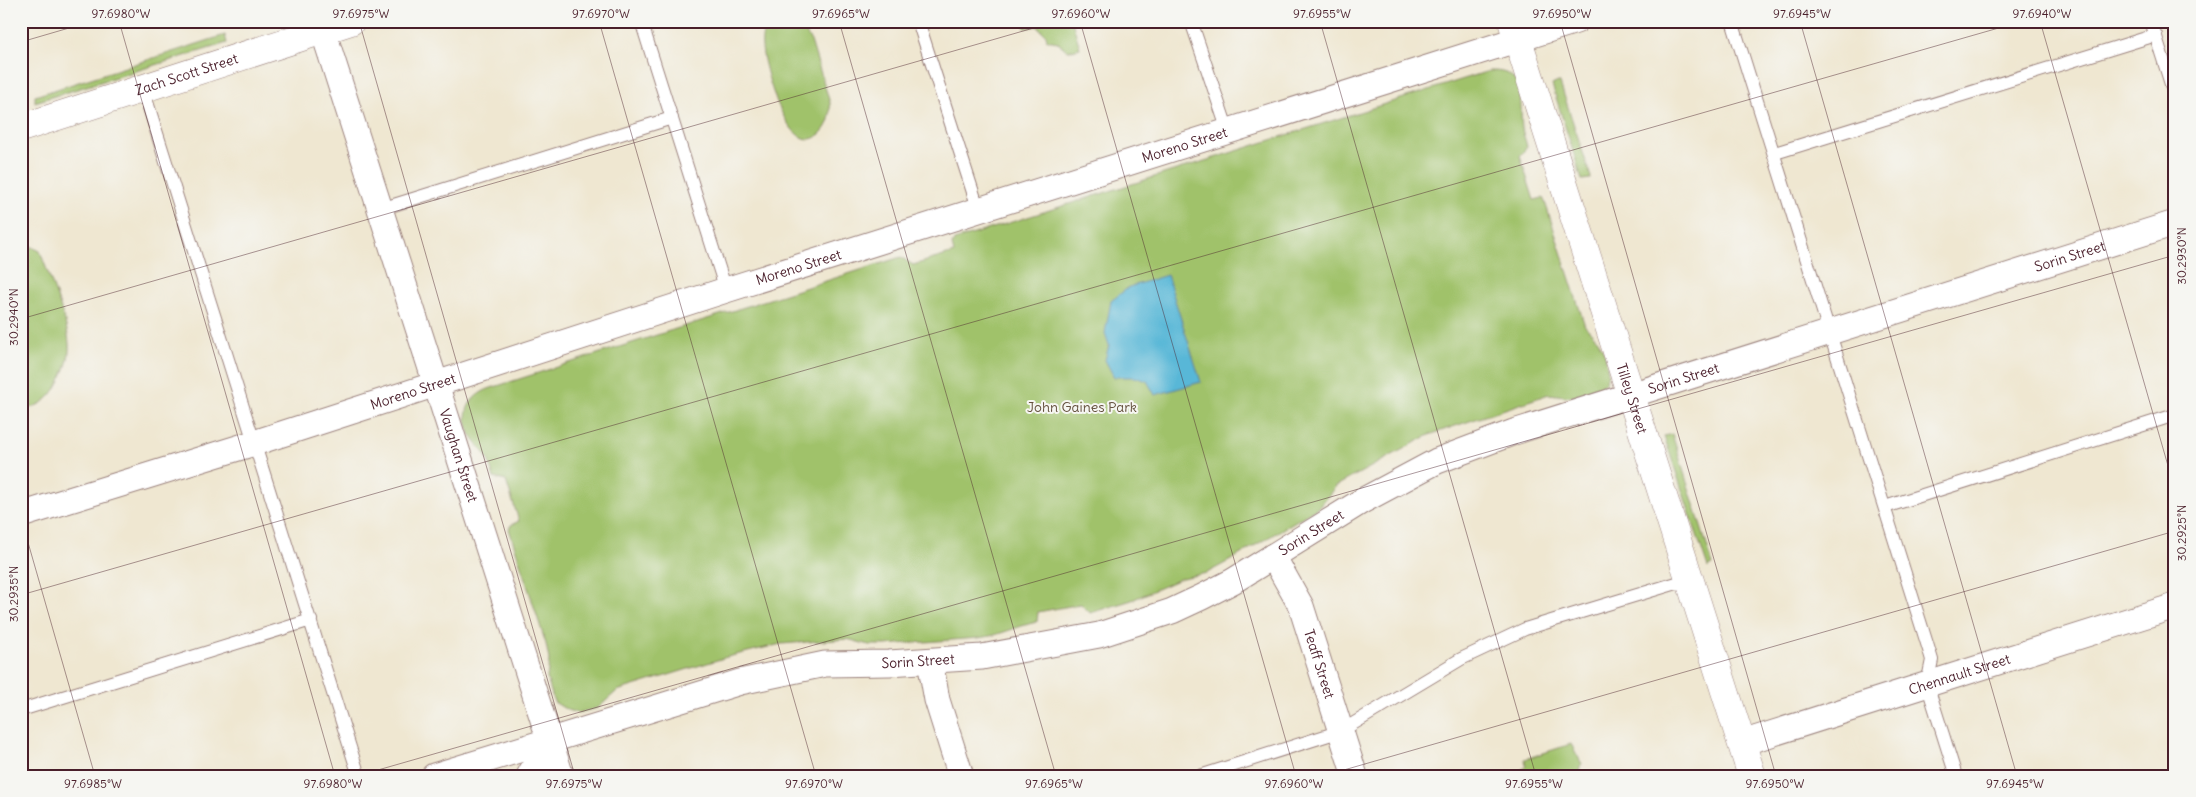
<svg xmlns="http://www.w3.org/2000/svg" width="2196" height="797" viewBox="0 0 2196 797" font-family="Delius,sans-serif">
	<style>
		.green { fill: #a0c26b; stroke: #75704b }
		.water { fill: #59b7d7; stroke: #526b81 }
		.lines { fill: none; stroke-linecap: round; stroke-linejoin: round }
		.lane-casing { stroke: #9c837e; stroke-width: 14 }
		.street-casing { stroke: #9c837e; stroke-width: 27 }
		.secondary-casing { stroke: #9c837e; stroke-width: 29 }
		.lane { stroke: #fff; stroke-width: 12 }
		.street { stroke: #fff; stroke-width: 25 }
		.secondary { stroke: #fff; stroke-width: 28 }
		.ticks { fill: none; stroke: #4a1f2b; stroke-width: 1; stroke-opacity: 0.45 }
		.labels { text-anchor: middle; stroke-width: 4; stroke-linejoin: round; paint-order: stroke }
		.street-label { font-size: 14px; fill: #4a1f2b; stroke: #f6f6f2 }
		.park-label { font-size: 14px; fill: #64503e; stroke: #f6f6f2 }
		.neatline { fill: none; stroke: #4a1f2b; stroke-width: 2 }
		.ticks-label { font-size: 12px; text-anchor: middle; fill: #4a1f2b }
	</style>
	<rect width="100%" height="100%" fill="#f6f6f2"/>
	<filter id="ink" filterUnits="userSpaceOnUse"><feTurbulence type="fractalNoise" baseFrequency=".02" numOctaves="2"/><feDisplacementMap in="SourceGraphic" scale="10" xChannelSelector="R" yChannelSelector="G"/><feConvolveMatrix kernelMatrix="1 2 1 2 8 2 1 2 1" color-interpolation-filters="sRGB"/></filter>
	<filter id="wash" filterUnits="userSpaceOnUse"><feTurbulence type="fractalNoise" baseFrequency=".0096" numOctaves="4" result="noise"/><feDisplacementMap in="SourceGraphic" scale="20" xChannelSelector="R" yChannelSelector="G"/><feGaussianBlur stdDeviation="1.12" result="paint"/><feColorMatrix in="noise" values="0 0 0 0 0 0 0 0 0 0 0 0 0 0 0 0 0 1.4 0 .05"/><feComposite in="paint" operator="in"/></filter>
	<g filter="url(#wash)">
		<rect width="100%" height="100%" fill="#efe7d1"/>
		<!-- green -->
		<path class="green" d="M 768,21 L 798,21 L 811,41 L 830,103 C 831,114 830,123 822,132 C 790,166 763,67 762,47 C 761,38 763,29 768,21 Z
			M 1023,21 L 1072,21 L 1080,48 L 1068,51 L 1057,42 L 1047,40 L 1046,35 L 1037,26 L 1025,28 Z
			M 225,35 L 227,43 L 35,102 L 35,96 Z
			M 1489,71 C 1528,69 1519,102 1522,128 C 1523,135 1526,141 1527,147 L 1520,156 L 1534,200 L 1543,198 L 1545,202 L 1585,326 L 1598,340 L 1605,354 L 1608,372 L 1606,382 L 1600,387 L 1573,397 L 1549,394 L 1429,435 L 1336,486 L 1319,507 L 1231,560 L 1207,573 L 1182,578 L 1132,600 L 1090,613 L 1081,604 L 1038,612 L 1037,622 C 1017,626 999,636 978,638 L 885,645 L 869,645 L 847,639 L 781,644 L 727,657 L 617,691 L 598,708 L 577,713 L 567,710 L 554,702 L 547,678 L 549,660 L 546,644 L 509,529 L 511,525 L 519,521 L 506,481 L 494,478 C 491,471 490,462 486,456 C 482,449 476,444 472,437 C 459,415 468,396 491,388 L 901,257 L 913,265 L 954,253 L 952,245 L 955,240 Z
			M 1558,82 L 1560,83 L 1591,177 L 1590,179 L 1582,180 L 1552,85 Z
			M 21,241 L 40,251 C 48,274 68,321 69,344 C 70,359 65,371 58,384 C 51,399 38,408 22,409 Z
			M 1672,434 L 1713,565 L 1708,568 L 1664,436 Z
			M 1571,744 L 1582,764 L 1580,766 L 1579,776 L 1513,776 L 1526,766 L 1525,759 Z"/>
		<!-- water -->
		<path class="water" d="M 1167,275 L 1201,382 L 1155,395 L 1147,381 L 1135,377 L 1114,377 L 1105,360 L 1109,345 L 1105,333 L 1111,301 L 1129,287 Z"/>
	</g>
	<g filter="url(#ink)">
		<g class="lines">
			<!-- lane casing -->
			<g class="lane-casing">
				<path id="lane" d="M 641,21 L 726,290
					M 918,21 L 979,211
					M 1191,21 L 1228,131
					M 1732,21 L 1929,650 L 1932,660 L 1927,684 L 1956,776
					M 2151,21 L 2175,97
					M 143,89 L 359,776
					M 1775,153 L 2156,35
					M 381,209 L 672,118
					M 1885,507 L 2175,415
					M 21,710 L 311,620
					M 1200,776 L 1341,731 L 1461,659 L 1525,629 L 1690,579"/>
			</g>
			<!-- street casing -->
			<g class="street-casing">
				<g id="street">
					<path id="s1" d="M 320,21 L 561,776"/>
					<path id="s2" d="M 21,515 L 254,443 L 726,290 L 1576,21"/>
					<path id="s3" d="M 1273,556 L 1301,606 L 1355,776"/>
					<path d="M 930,661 L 937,700 L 961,776"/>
					<path id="s4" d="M 1742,743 L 2175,606"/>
					<path id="s5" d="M 434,776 L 740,682 L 825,664 L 889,663 L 982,657 L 1099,635 L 1172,611 L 1202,597 L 1233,581 L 1362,501 L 1437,461 L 1514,432 L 2175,223"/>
					<path d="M 529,776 L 549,740"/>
				</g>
			</g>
			<!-- secondary casing -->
			<g class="secondary-casing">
				<g id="secondary">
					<path id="s6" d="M 1512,21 L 1752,776"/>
					<path id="s7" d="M 21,128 L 351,21"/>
				</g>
			</g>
			<!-- lane -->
			<use href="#lane" class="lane"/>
			<!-- street -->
			<use href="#street" class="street"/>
			<!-- secondary -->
			<use href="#secondary" class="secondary"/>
		</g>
	</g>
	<!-- ticks -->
	<path class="ticks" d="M 119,21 L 335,776M 359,21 L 575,776M 599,21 L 816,776M 839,21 L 1056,776M 1080,21 L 1296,776M 1320,21 L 1536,776M 1560,21 L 1776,776M 1800,21 L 2017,776M 2040,21 L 2175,490M 21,42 L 93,21M 21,319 L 1058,21M 21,518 L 95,776M 21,595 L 2023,21M 357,776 L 2175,255M 1323,776 L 2175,531"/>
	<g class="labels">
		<!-- street labels -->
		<g class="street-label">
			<text dy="5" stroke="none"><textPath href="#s7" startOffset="174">Zach Scott Street</textPath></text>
			<text dy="5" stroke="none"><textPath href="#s2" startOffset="1221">Moreno Street</textPath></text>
			<text dy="5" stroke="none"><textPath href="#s5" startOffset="1730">Sorin Street</textPath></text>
			<text dy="5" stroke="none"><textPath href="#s2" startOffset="816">Moreno Street</textPath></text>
			<text dy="5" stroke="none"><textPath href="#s5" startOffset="1325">Sorin Street</textPath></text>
			<text dy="5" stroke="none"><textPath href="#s2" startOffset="411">Moreno Street</textPath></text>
			<text dy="5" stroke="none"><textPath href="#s6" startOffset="396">Tilley Street</textPath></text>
			<text dy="5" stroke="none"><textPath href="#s1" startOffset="456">Vaughan Street</textPath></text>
			<text dy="5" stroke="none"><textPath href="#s5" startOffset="920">Sorin Street</textPath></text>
			<text dy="5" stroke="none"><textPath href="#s5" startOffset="500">Sorin Street</textPath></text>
			<text dy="5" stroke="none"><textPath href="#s3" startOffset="118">Teaff Street</textPath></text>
			<text dy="5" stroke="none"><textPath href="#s4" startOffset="228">Chennault Street</textPath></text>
		</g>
		<!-- park labels -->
		<g class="park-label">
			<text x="1082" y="412">John Gaines Park</text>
		</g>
	</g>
	<!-- margin -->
	<rect width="2196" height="797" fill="none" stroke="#f6f6f2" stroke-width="55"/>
	<rect x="28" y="28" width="2140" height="742" class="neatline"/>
	<g class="ticks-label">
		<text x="121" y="18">97.6980°W</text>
		<text x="361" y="18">97.6975°W</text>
		<text x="601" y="18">97.6970°W</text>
		<text x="841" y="18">97.6965°W</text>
		<text x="1081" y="18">97.6960°W</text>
		<text x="1322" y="18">97.6955°W</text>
		<text x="1562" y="18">97.6950°W</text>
		<text x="1802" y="18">97.6945°W</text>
		<text x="2042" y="18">97.6940°W</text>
		<text transform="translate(2182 256) rotate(-90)" y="4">30.2930°N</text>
		<text transform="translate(14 317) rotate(-90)" y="4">30.2940°N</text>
		<text transform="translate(2182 533) rotate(-90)" y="4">30.2925°N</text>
		<text transform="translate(14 594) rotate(-90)" y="4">30.2935°N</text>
		<text x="93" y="788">97.6985°W</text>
		<text x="333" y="788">97.6980°W</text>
		<text x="574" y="788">97.6975°W</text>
		<text x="814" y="788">97.6970°W</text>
		<text x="1054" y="788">97.6965°W</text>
		<text x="1294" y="788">97.6960°W</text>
		<text x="1534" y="788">97.6955°W</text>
		<text x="1775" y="788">97.6950°W</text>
		<text x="2015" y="788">97.6945°W</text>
	</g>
</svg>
